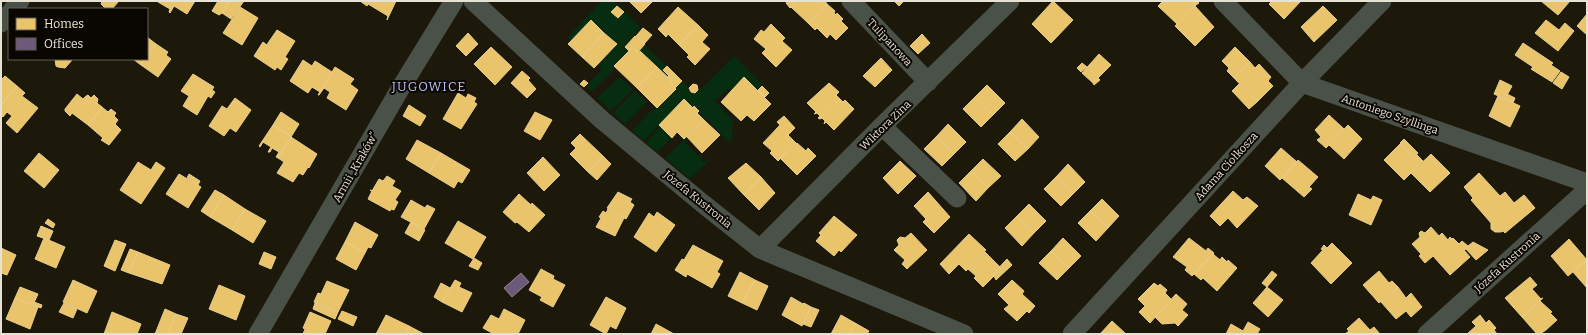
<svg xmlns="http://www.w3.org/2000/svg" width="1588" height="335" viewBox="0 0 1588 335" font-family="Bitter,serif">
	<style>
		.green { fill: #062d0f }
		.homes { fill: #e9c46a; stroke: #e8cd8a }
		.offices { fill: #6d597a; stroke: #928295 }
		.lines { fill: none; stroke-linecap: round; stroke-linejoin: round }
		.minor { stroke: #4a5149; stroke-width: 19 }
		.labels { text-anchor: middle; stroke-width: 4; stroke-linejoin: round; paint-order: stroke }
		.street-label { font-size: 11px; fill: #e7e2d3; stroke: #0a0601 }
		.quarter-label { font-size: 13px; letter-spacing: 1px; fill: #bdbcf5; stroke: #0a0601 }
	</style>
	<rect width="100%" height="100%" fill="#1c180a"/>
	<!-- green -->
	<path class="green" d="M 602,1 L 614,1 L 641,28 L 622,48 L 622,49 L 628,43 L 629,51 L 614,66 L 614,70 L 591,92 L 586,86 L 602,69 L 598,65 L 617,44 L 591,20 L 572,41 L 568,37 Z
		M 644,45 L 667,66 L 663,70 L 669,76 L 668,77 L 641,51 L 639,53 L 638,52 Z
		M 734,56 L 762,84 L 757,90 L 744,78 L 730,91 L 728,89 L 715,101 L 733,120 L 732,133 L 734,136 L 728,142 L 706,118 L 704,120 L 694,107 L 693,108 L 684,99 L 644,141 L 632,131 L 654,108 L 655,110 L 658,108 L 682,81 L 689,87 L 687,89 L 690,92 L 695,93 L 701,89 Z
		M 620,77 L 633,89 L 613,109 L 610,110 L 597,98 Z
		M 635,91 L 647,102 L 625,124 L 614,114 L 616,110 Z
		M 660,126 L 672,138 L 657,152 L 646,143 Z
		M 687,137 L 688,139 L 685,142 L 698,156 L 701,154 L 703,156 L 700,159 L 704,163 L 710,158 L 711,159 L 690,179 L 665,158 Z"/>
	<!-- homes -->
	<path class="homes" d="M 102,1 L 119,1 L 112,9 L 106,9 L 101,4 Z
		M 159,1 L 195,1 L 187,14 L 174,6 L 170,13 L 169,12 L 170,9 L 158,2 Z
		M 218,1 L 229,1 L 222,13 L 219,15 L 212,11 Z
		M 229,1 L 244,1 L 231,19 L 222,13 Z
		M 360,1 L 370,1 L 367,6 Z
		M 370,1 L 396,1 L 387,20 L 388,16 L 368,4 Z
		M 629,1 L 653,1 L 641,13 Z
		M 787,1 L 797,1 L 790,8 L 786,3 Z
		M 797,1 L 825,1 L 827,4 L 808,23 L 791,7 Z
		M 894,1 L 904,1 L 899,6 Z
		M 1053,1 L 1073,20 L 1051,43 L 1032,24 Z
		M 1163,1 L 1191,1 L 1196,5 L 1177,24 L 1158,6 Z
		M 1191,1 L 1197,1 L 1199,3 L 1196,5 Z
		M 1272,1 L 1301,1 L 1284,19 L 1269,4 Z
		M 1541,1 L 1570,1 L 1558,15 Z
		M 827,4 L 835,11 L 834,13 L 836,15 L 837,13 L 843,19 L 841,21 L 848,28 L 836,40 L 830,34 L 827,38 L 817,28 L 815,30 L 808,23 Z
		M 617,6 L 624,12 L 618,18 L 611,12 Z
		M 1195,6 L 1214,27 L 1195,46 L 1175,26 Z
		M 1323,6 L 1337,20 L 1314,42 L 1301,27 Z
		M 240,7 L 258,18 L 242,45 L 223,33 Z
		M 678,7 L 698,25 L 679,45 L 668,34 L 666,37 L 658,29 Z
		M 1587,14 L 1587,35 L 1577,26 Z
		M 591,20 L 604,33 L 582,57 L 568,44 Z
		M 1546,20 L 1559,30 L 1565,23 L 1574,31 L 1558,51 L 1535,33 Z
		M 771,24 L 785,38 L 782,41 L 792,50 L 776,67 L 762,53 L 766,49 L 754,39 L 761,30 L 764,32 Z
		M 698,25 L 708,35 L 702,42 L 710,49 L 695,65 L 687,57 L 689,55 L 679,45 Z
		M 643,28 L 652,35 L 644,44 L 636,36 Z
		M 277,30 L 295,41 L 285,57 L 288,59 L 281,70 L 277,67 L 275,70 L 254,56 L 263,42 L 267,45 L 268,43 Z
		M 468,33 L 478,44 L 466,56 L 456,46 Z
		M 604,33 L 617,44 L 594,68 L 582,57 Z
		M 922,34 L 930,43 L 918,54 L 910,46 Z
		M 635,36 L 645,44 L 638,52 L 633,47 L 629,51 L 625,47 Z
		M 147,37 L 156,44 L 147,56 Z
		M 1523,43 L 1553,63 L 1551,65 L 1560,71 L 1552,82 L 1531,69 L 1533,67 L 1515,55 Z
		M 156,44 L 168,52 L 166,55 L 171,59 L 158,77 L 141,65 L 145,59 L 147,59 L 147,56 Z
		M 491,47 L 512,67 L 495,85 L 474,64 Z
		M 633,47 L 639,53 L 640,51 L 657,67 L 637,88 L 614,66 Z
		M 1235,47 L 1250,62 L 1234,78 L 1227,71 L 1229,68 L 1222,61 Z
		M 1099,54 L 1111,65 L 1093,83 L 1082,73 Z
		M 881,58 L 892,70 L 875,87 L 863,76 Z
		M 55,59 L 73,59 L 65,68 L 58,67 L 56,66 Z
		M 133,59 L 145,59 L 141,65 Z
		M 303,60 L 312,66 L 315,61 L 332,72 L 320,92 L 312,87 L 308,93 L 290,81 Z
		M 1250,62 L 1255,68 L 1259,64 L 1271,77 L 1268,81 L 1273,86 L 1257,102 L 1234,78 Z
		M 1082,63 L 1087,67 L 1081,72 L 1077,68 Z
		M 667,66 L 673,72 L 669,76 L 663,70 Z
		M 335,67 L 354,79 L 350,84 L 358,90 L 346,110 L 327,98 L 330,92 L 324,88 L 319,95 L 318,95 Z
		M 657,67 L 672,81 L 670,83 L 676,89 L 657,108 L 637,88 Z
		M 522,71 L 530,78 L 528,80 L 536,89 L 527,98 L 511,83 Z
		M 673,72 L 682,81 L 675,88 L 670,83 L 672,81 L 668,77 Z
		M 1561,72 L 1569,77 L 1562,89 L 1553,83 Z
		M 193,74 L 214,87 L 212,90 L 215,92 L 211,98 L 208,96 L 197,115 L 183,106 L 189,96 L 181,91 Z
		M 5,76 L 17,86 L 1,105 L 1,78 L 2,79 Z
		M 744,77 L 771,104 L 754,121 L 747,115 L 741,121 L 721,102 Z
		M 1098,78 L 1100,80 L 1094,85 L 1093,83 Z
		M 584,80 L 588,83 L 584,87 L 580,84 Z
		M 1500,80 L 1512,86 L 1505,99 L 1494,94 Z
		M 829,83 L 839,92 L 836,95 L 840,99 L 820,119 L 818,118 L 820,116 L 817,113 L 814,114 L 816,112 L 807,103 Z
		M 693,84 L 697,85 L 698,90 L 695,93 L 691,92 L 689,88 Z
		M 1239,84 L 1257,102 L 1249,109 L 1232,91 Z
		M 987,85 L 1005,103 L 993,115 L 975,97 Z
		M 17,86 L 25,93 L 22,96 L 38,108 L 17,133 L 6,123 L 12,116 L 7,112 L 3,117 L 1,115 L 1,105 Z
		M 762,86 L 769,93 L 765,97 L 758,90 Z
		M 458,93 L 466,98 L 468,94 L 476,98 L 474,102 L 477,104 L 461,129 L 443,119 Z
		M 77,94 L 83,99 L 86,96 L 88,95 L 91,98 L 94,95 L 98,99 L 97,103 L 102,107 L 88,125 L 72,113 L 70,116 L 65,111 L 65,109 Z
		M 1507,94 L 1515,98 L 1513,103 L 1505,99 Z
		M 1498,96 L 1520,106 L 1510,127 L 1489,116 Z
		M 975,97 L 993,115 L 981,127 L 963,109 Z
		M 235,98 L 251,110 L 236,132 L 230,128 L 224,136 L 209,126 L 222,106 L 227,109 Z
		M 684,99 L 693,108 L 694,106 L 699,111 L 697,113 L 704,120 L 684,139 L 677,132 L 672,138 L 659,125 Z
		M 840,99 L 843,102 L 845,100 L 854,109 L 834,130 L 826,122 L 824,124 L 825,121 L 822,118 L 820,119 Z
		M 409,105 L 426,116 L 420,126 L 403,116 Z
		M 102,107 L 108,112 L 111,109 L 116,113 L 114,116 L 118,120 L 115,124 L 121,130 L 109,145 L 101,140 L 103,138 L 88,125 Z
		M 281,112 L 299,124 L 291,137 L 273,125 Z
		M 535,112 L 552,120 L 540,140 L 524,131 Z
		M 1329,115 L 1344,129 L 1326,148 L 1317,140 L 1321,137 L 1315,130 Z
		M 784,116 L 795,128 L 788,135 L 796,143 L 778,161 L 770,153 L 772,151 L 763,143 L 780,125 L 777,122 Z
		M 1022,119 L 1039,137 L 1028,149 L 1010,132 Z
		M 704,120 L 720,135 L 702,153 L 687,137 Z
		M 948,124 L 966,142 L 954,154 L 936,137 Z
		M 273,125 L 291,137 L 278,158 L 276,157 L 279,152 L 272,148 L 270,152 L 268,152 L 271,147 L 263,142 L 260,147 L 259,146 Z
		M 1348,125 L 1362,139 L 1344,159 L 1329,145 Z
		M 1010,132 L 1028,149 L 1015,161 L 998,144 Z
		M 580,134 L 603,156 L 588,172 L 570,154 L 576,148 L 571,143 Z
		M 291,137 L 317,154 L 309,168 L 308,167 L 303,175 L 299,173 L 293,182 L 277,173 L 284,162 L 278,158 Z
		M 936,137 L 954,154 L 942,166 L 924,149 Z
		M 1404,139 L 1418,153 L 1414,158 L 1400,143 Z
		M 417,140 L 441,153 L 429,173 L 406,159 Z
		M 797,143 L 806,151 L 808,148 L 816,156 L 797,175 L 780,158 Z
		M 1400,144 L 1414,158 L 1417,155 L 1423,161 L 1404,180 L 1384,160 Z
		M 1281,148 L 1297,162 L 1280,180 L 1265,166 Z
		M 39,153 L 59,170 L 44,188 L 24,171 Z
		M 441,153 L 470,170 L 462,183 L 458,181 L 454,188 L 429,173 Z
		M 1431,154 L 1450,173 L 1430,192 L 1411,173 Z
		M 603,156 L 611,164 L 597,180 L 588,172 Z
		M 543,157 L 560,175 L 544,191 L 527,173 Z
		M 983,159 L 1001,176 L 988,188 L 971,171 Z
		M 1298,160 L 1318,177 L 1309,187 L 1312,189 L 1304,197 L 1282,178 Z
		M 900,161 L 916,176 L 898,194 L 883,178 Z
		M 138,162 L 151,170 L 156,162 L 165,168 L 141,204 L 120,190 Z
		M 746,163 L 761,177 L 744,195 L 728,178 Z
		M 1068,164 L 1085,182 L 1073,194 L 1056,177 Z
		M 971,171 L 988,188 L 976,201 L 959,183 Z
		M 1479,173 L 1500,196 L 1505,192 L 1514,203 L 1524,195 L 1535,208 L 1505,233 L 1503,231 L 1501,232 L 1495,232 L 1491,229 L 1491,223 L 1471,200 L 1473,198 L 1464,187 Z
		M 179,174 L 201,187 L 188,208 L 166,194 Z
		M 189,174 L 200,181 L 198,185 L 187,178 Z
		M 387,176 L 395,181 L 392,186 L 401,191 L 395,200 L 398,202 L 394,210 L 391,209 L 390,211 L 368,199 L 372,191 L 370,190 L 372,191 L 379,179 L 383,181 Z
		M 761,177 L 775,193 L 759,210 L 744,195 Z
		M 1056,177 L 1073,194 L 1061,206 L 1044,189 Z
		M 215,190 L 224,195 L 210,217 L 201,211 Z
		M 1233,191 L 1243,200 L 1247,197 L 1258,206 L 1237,228 L 1228,218 L 1220,226 L 1210,216 Z
		M 618,192 L 632,199 L 630,202 L 634,205 L 626,219 L 607,208 Z
		M 928,192 L 950,217 L 934,233 L 923,222 L 926,219 L 914,206 Z
		M 519,194 L 531,205 L 532,203 L 545,215 L 529,232 L 517,222 L 515,223 L 503,212 Z
		M 1358,194 L 1371,200 L 1373,196 L 1382,200 L 1371,225 L 1349,215 Z
		M 224,195 L 245,209 L 232,230 L 210,217 Z
		M 1102,199 L 1119,216 L 1108,228 L 1090,211 Z
		M 411,200 L 425,208 L 427,205 L 435,209 L 424,229 L 401,217 Z
		M 1029,204 L 1046,221 L 1034,233 L 1017,216 Z
		M 245,209 L 266,221 L 253,243 L 232,230 Z
		M 608,209 L 624,218 L 615,236 L 596,227 L 601,218 L 599,217 L 603,211 L 606,213 Z
		M 1090,211 L 1108,228 L 1096,241 L 1078,223 Z
		M 657,212 L 675,225 L 656,252 L 634,237 L 649,213 L 654,217 Z
		M 834,216 L 857,235 L 841,252 L 839,250 L 834,256 L 816,241 L 821,235 L 819,233 Z
		M 1017,216 L 1034,233 L 1022,246 L 1005,228 Z
		M 48,219 L 55,224 L 53,228 L 45,223 Z
		M 458,221 L 486,237 L 473,259 L 445,243 Z
		M 355,222 L 378,235 L 371,248 L 368,247 L 365,253 L 345,242 Z
		M 411,222 L 425,230 L 419,241 L 405,233 Z
		M 41,226 L 53,231 L 49,240 L 37,236 Z
		M 1431,227 L 1439,236 L 1442,233 L 1448,240 L 1450,237 L 1452,239 L 1453,238 L 1459,244 L 1462,241 L 1468,246 L 1473,242 L 1488,250 L 1476,260 L 1466,249 L 1464,250 L 1470,257 L 1450,275 L 1433,256 L 1425,263 L 1419,256 L 1421,254 L 1412,244 L 1420,237 L 1419,233 L 1421,231 L 1425,233 Z
		M 911,233 L 927,250 L 907,269 L 902,264 L 905,260 L 894,250 L 899,245 L 897,240 L 900,237 L 905,238 Z
		M 969,234 L 986,250 L 966,271 L 959,264 L 949,274 L 940,264 Z
		M 44,238 L 65,247 L 56,268 L 35,259 Z
		M 1063,238 L 1081,256 L 1069,268 L 1051,251 Z
		M 1189,238 L 1206,251 L 1208,248 L 1214,253 L 1192,276 L 1185,270 L 1187,267 L 1173,257 Z
		M 1569,239 L 1587,260 L 1568,276 L 1551,256 Z
		M 115,240 L 126,244 L 115,271 L 104,266 Z
		M 345,242 L 365,253 L 356,270 L 336,259 Z
		M 1332,243 L 1352,263 L 1331,284 L 1311,263 L 1323,250 L 1321,249 L 1324,245 L 1327,248 Z
		M 693,245 L 723,261 L 717,272 L 720,274 L 712,288 L 687,274 L 686,277 L 675,270 L 682,259 L 684,260 Z
		M 1,248 L 16,255 L 7,275 L 1,273 Z
		M 130,249 L 138,252 L 129,273 L 121,270 Z
		M 1051,251 L 1069,268 L 1057,280 L 1039,263 Z
		M 138,252 L 170,265 L 162,284 L 129,273 Z
		M 264,252 L 276,257 L 271,269 L 259,264 Z
		M 985,252 L 1000,267 L 993,275 L 994,276 L 983,287 L 974,278 L 976,276 L 968,269 Z
		M 1213,254 L 1220,260 L 1222,257 L 1227,262 L 1228,260 L 1237,268 L 1217,291 L 1203,278 L 1201,280 L 1194,274 Z
		M 474,258 L 482,263 L 478,270 L 469,266 Z
		M 1007,259 L 1012,265 L 996,280 L 993,274 Z
		M 1587,259 L 1587,288 L 1573,272 Z
		M 541,269 L 554,276 L 553,279 L 565,285 L 553,307 L 540,300 L 542,297 L 529,290 Z
		M 1272,271 L 1277,275 L 1267,287 L 1262,283 Z
		M 1379,271 L 1389,283 L 1392,281 L 1398,287 L 1379,303 L 1363,285 Z
		M 740,272 L 755,280 L 742,303 L 728,296 Z
		M 1530,277 L 1537,285 L 1532,289 L 1541,299 L 1543,298 L 1522,317 L 1505,298 Z
		M 73,280 L 97,291 L 87,313 L 63,302 Z
		M 455,280 L 461,283 L 459,287 L 472,293 L 462,312 L 442,302 Z
		M 755,280 L 768,286 L 757,310 L 742,303 Z
		M 1012,280 L 1024,291 L 1022,294 L 1035,306 L 1029,313 L 1027,311 L 1017,321 L 1004,309 L 1009,305 L 998,294 Z
		M 327,281 L 349,290 L 338,312 L 314,302 L 318,293 L 321,294 Z
		M 441,283 L 450,288 L 442,302 L 434,297 Z
		M 1154,283 L 1158,286 L 1160,284 L 1167,290 L 1165,293 L 1171,299 L 1150,323 L 1139,312 L 1145,306 L 1138,299 Z
		M 219,285 L 245,296 L 236,320 L 209,309 Z
		M 20,287 L 38,294 L 33,305 L 15,298 Z
		M 1267,287 L 1283,300 L 1268,317 L 1253,303 Z
		M 1398,287 L 1406,298 L 1411,293 L 1422,307 L 1411,317 L 1406,311 L 1396,319 L 1381,302 Z
		M 1176,294 L 1187,304 L 1182,310 L 1188,315 L 1178,326 L 1175,323 L 1162,324 L 1155,317 Z
		M 606,297 L 626,308 L 616,329 L 610,326 L 606,334 L 590,325 Z
		M 791,297 L 803,304 L 804,303 L 811,307 L 802,326 L 782,315 Z
		M 15,298 L 38,307 L 30,329 L 6,319 Z
		M 1540,301 L 1552,312 L 1550,313 L 1557,320 L 1546,330 L 1540,334 L 1537,334 L 1522,317 Z
		M 34,302 L 42,305 L 41,308 L 33,305 Z
		M 64,303 L 77,309 L 73,318 L 59,312 Z
		M 315,303 L 338,312 L 335,319 L 313,309 Z
		M 811,307 L 819,310 L 811,327 L 803,324 Z
		M 165,309 L 176,314 L 168,334 L 155,334 Z
		M 504,309 L 525,320 L 518,334 L 491,334 L 492,333 L 483,328 L 491,315 L 499,319 Z
		M 342,311 L 357,317 L 353,326 L 338,319 Z
		M 112,312 L 141,324 L 137,334 L 104,334 Z
		M 310,312 L 331,321 L 325,334 L 303,334 L 305,329 L 303,328 Z
		M 176,314 L 188,318 L 181,334 L 168,334 Z
		M 386,315 L 409,326 L 405,334 L 376,334 Z
		M 841,315 L 855,323 L 849,334 L 831,334 Z
		M 1480,315 L 1486,323 L 1489,320 L 1496,328 L 1494,330 L 1497,334 L 1467,334 L 1476,326 L 1472,322 Z
		M 1359,318 L 1370,330 L 1374,327 L 1380,334 L 1345,334 L 1349,331 L 1347,329 Z
		M 1112,321 L 1126,334 L 1100,334 Z
		M 1248,322 L 1260,329 L 1257,334 L 1226,334 L 1231,324 L 1243,331 Z
		M 855,323 L 869,331 L 867,334 L 849,334 Z
		M 656,324 L 674,334 L 651,334 Z
		M 409,326 L 424,334 L 405,334 Z"/>
	<!-- offices -->
	<path class="offices" d="M 521,273 L 529,282 L 512,297 L 504,288 Z"/>
	<g class="lines">
		<!-- minor -->
		<path class="minor" d="M 473,1 L 602,120 L 702,203 L 760,249 L 964,334
			M 851,1 L 928,82
			M 1223,1 L 1302,83 L 1587,183
			M 13,9 L 20,1
			M 1,23 L 9,14
			M 882,126 L 957,198
			M 760,249 L 882,126 L 1010,1
			M 258,334 L 400,89 L 454,1
			M 1072,334 L 1302,83 L 1382,1
			M 1427,334 L 1587,190"/>
	</g>
	<g class="labels">
		<!-- street labels -->
		<g class="street-label">
			<text transform="translate(890 42) rotate(47)" y="4">Tulipanowa</text>
			<text transform="translate(1390 114) rotate(19)" y="4">Antoniego Szyllinga</text>
			<text transform="translate(885 125) rotate(-44)" y="4">Wiktora Zina</text>
			<text transform="translate(1226 166) rotate(-48)" y="4">Adama Ciołkosza</text>
			<text transform="translate(355 167) rotate(-60)" y="4">Armii „Kraków”</text>
			<text transform="translate(698 199) rotate(39)" y="4">Józefa Kustronia</text>
			<text transform="translate(1507 262) rotate(-42)" y="4">Józefa Kustronia</text>
		</g>
		<!-- quarter labels -->
		<g class="quarter-label">
			<text x="429" y="91">JUGOWICE</text>
		</g>
	</g>
	<!-- border -->
	<rect width="1588" height="335" fill="none" stroke="#e7e2d3" stroke-width="4"/>
	<!-- legend -->
	<rect x="8" y="8" width="140" height="52" fill="#0a0601" stroke="#625e55"/>
	<rect x="16" y="18" width="20" height="12" fill="#e9c46a" stroke="#625e55"/>
	<text x="44" y="28" font-size="12" fill="#e7e2d3">Homes</text>
	<rect x="16" y="38" width="20" height="12" fill="#6d597a" stroke="#625e55"/>
	<text x="44" y="48" font-size="12" fill="#e7e2d3">Offices</text>
</svg>
